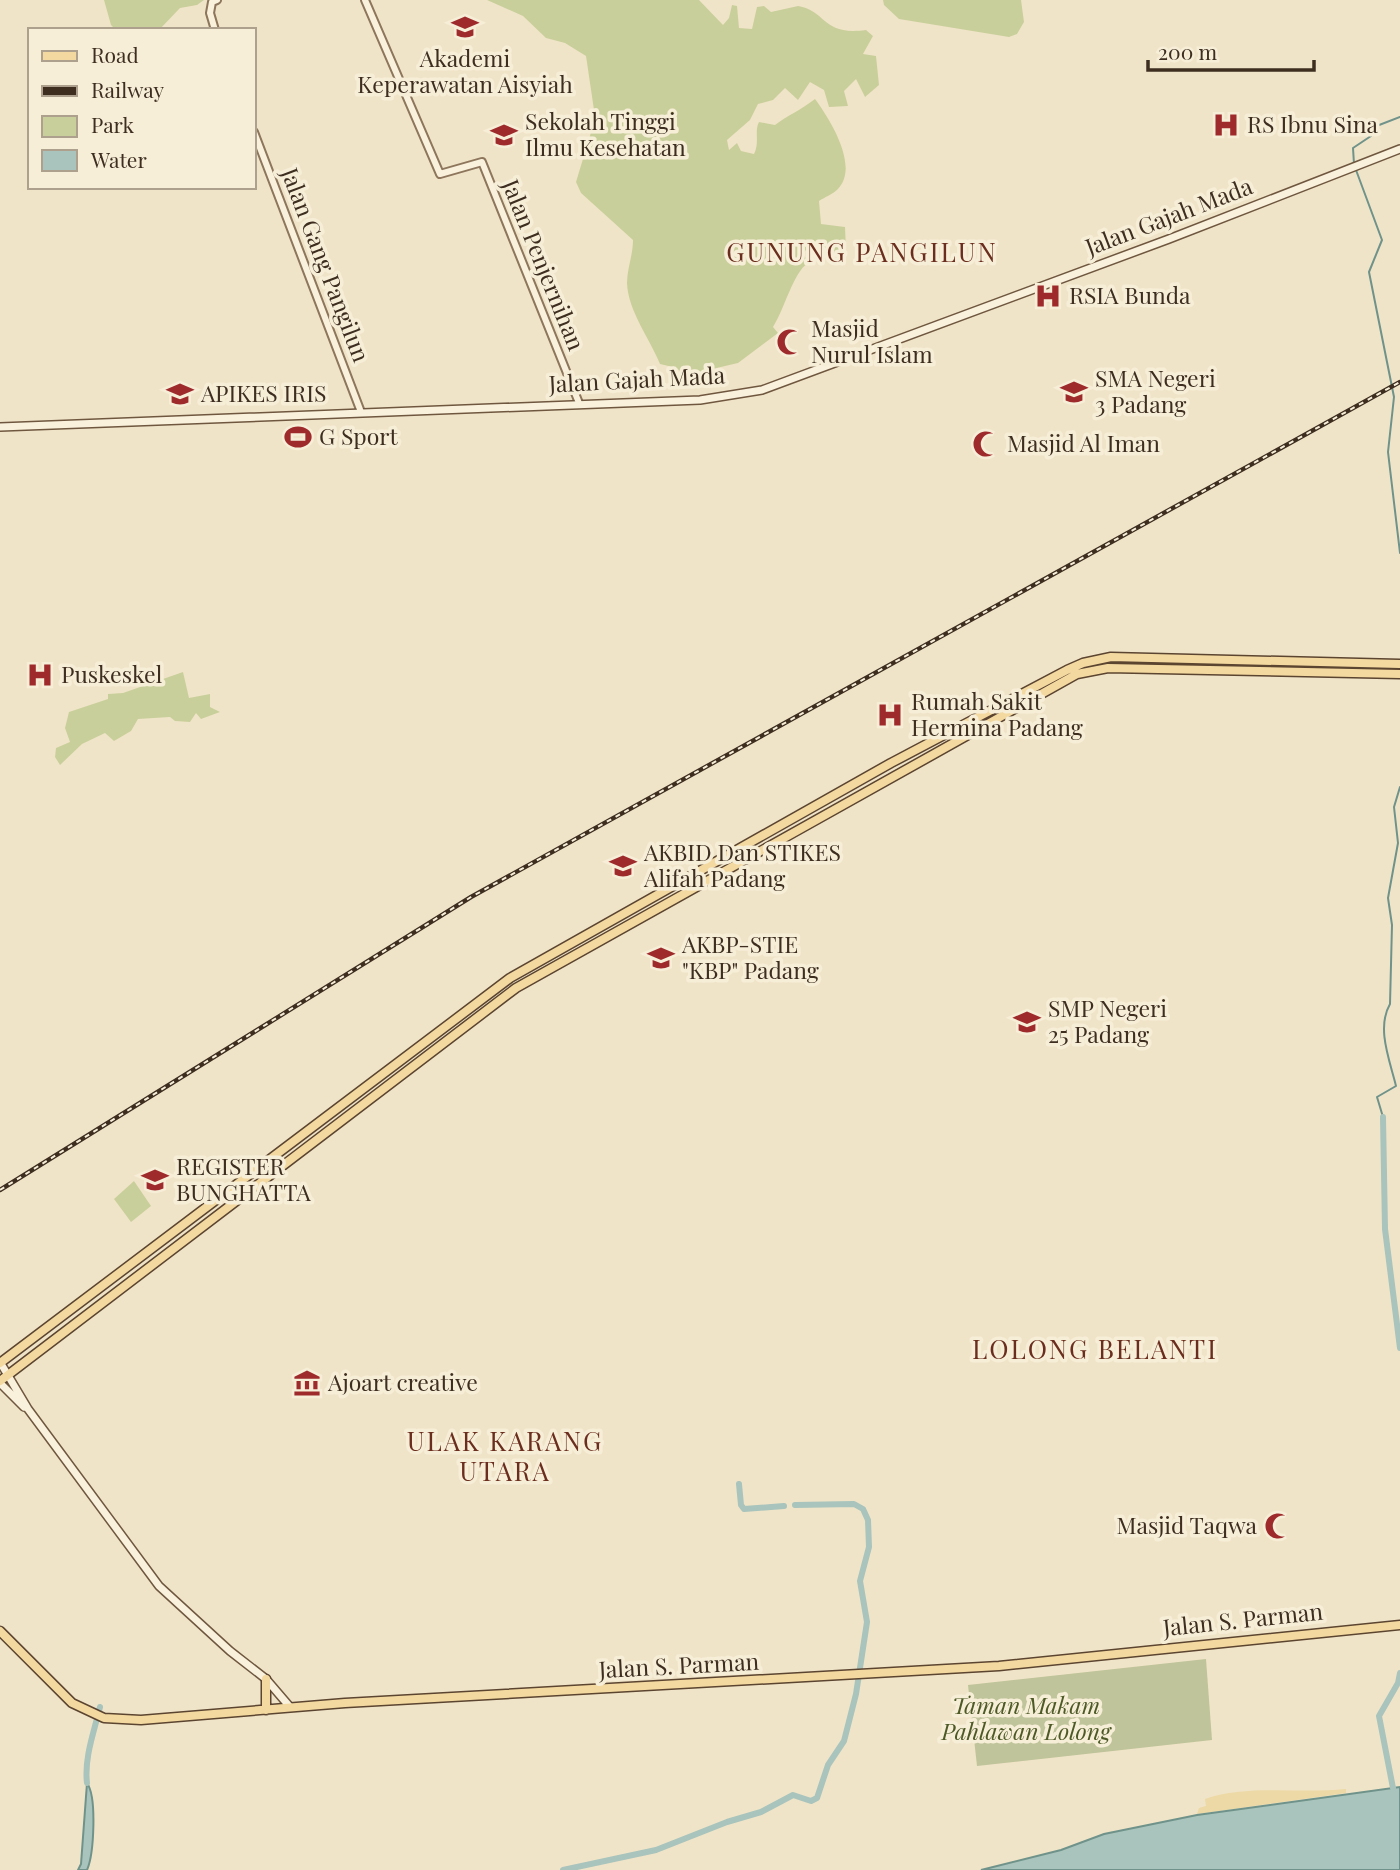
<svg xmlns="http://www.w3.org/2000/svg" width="1400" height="1870" viewBox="0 0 1400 1870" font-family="'Playfair Display',serif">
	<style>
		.green { fill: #c9cf9b }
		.sand { fill: #ecd9a5 }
		.cemetery { fill: #bfc49a }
		.water { fill: #a9c4bc; stroke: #6f938a; stroke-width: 2 }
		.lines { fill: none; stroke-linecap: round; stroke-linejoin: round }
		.stream { stroke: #6f938a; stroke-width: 2 }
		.canal { stroke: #a9c4bc; stroke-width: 6 }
		.tertiary-casing { stroke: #8d765c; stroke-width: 10 }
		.secondary-casing { stroke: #6f573f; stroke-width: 10 }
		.primary-casing { stroke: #5b4430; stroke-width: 11 }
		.tertiary { stroke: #faf1dc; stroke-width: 6 }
		.secondary { stroke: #faf1dc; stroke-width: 7 }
		.primary { stroke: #f3d9a0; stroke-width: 8 }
		.rail-casing { stroke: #3d2e20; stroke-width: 4.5 }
		.rail { stroke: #f7eed8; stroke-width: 2; stroke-dasharray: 5; stroke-linecap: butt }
		.labels { text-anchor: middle; stroke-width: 7; stroke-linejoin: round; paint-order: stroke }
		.poi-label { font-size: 23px; fill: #3d2e20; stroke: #f7eed8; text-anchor: start }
		.street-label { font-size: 23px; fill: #3d2e20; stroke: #f7eed8 }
		.park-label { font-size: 23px; font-style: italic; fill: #4d5a26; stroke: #f7eed8 }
		.quarter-label { font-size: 26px; letter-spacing: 2px; fill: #6b2e1e; stroke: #f7eed8 }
	</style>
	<rect width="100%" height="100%" fill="#f0e4c8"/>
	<!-- green -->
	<path class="green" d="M 104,0 L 204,0 L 197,5 L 180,8 L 159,30 L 116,30 L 111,25 Z
		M 487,0 L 699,0 L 723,25 L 729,18 L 732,5 L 737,6 L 739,28 L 752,29 L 757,7 L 764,6 L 771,12 L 798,6 C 827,11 822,36 866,30 L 873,36 L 863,54 L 876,56 L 879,85 L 865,97 L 856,79 L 844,91 L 848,106 L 829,107 L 824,90 L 810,82 L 798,100 L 785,88 L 773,100 L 758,104 L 750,120 L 727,140 L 729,150 L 737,143 L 741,151 L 754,154 C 760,142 754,131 759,122 L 775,125 C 788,115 801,110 815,99 C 829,118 860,166 838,189 C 833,194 825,197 819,201 L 821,224 L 845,227 L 846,250 L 827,255 L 814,242 L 803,253 L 808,263 C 793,273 785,308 773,327 L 778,333 L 738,363 L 708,370 L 698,379 L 689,382 L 677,368 L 660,364 C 650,339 628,311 627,283 C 627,269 633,255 633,240 L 581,193 L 576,182 L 592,129 L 594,110 L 586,56 L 565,43 L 546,38 L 523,16 Z
		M 883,0 L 1021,0 L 1024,22 L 1017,34 L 1009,37 L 899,19 L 884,5 Z
		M 183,672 L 189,698 L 210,694 L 210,707 L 220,712 L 201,719 L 196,713 L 190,722 L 175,721 L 170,717 L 138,719 L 131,731 L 114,741 L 105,733 L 82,744 L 60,765 L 55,757 L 56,748 L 70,742 L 65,728 L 69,712 L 108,699 L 108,694 L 123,693 Z
		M 134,1181 L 151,1206 L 131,1222 L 114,1199 Z"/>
	<!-- sand -->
	<path class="sand" d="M 1346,1789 L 1346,1793 L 1197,1814 L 1199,1808 L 1206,1806 L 1205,1799 C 1247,1784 1300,1794 1346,1789 Z"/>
	<!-- cemetery -->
	<path class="cemetery" d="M 1206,1659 L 1212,1740 L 977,1766 L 968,1685 Z"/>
	<!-- water -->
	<path class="water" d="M 87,1783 C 97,1797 94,1854 87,1870 L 78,1870 L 81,1864 Z
		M 1400,1787 L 1400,1870 L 981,1870 L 1061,1850 L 1104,1834 L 1197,1815 Z"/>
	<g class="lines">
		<!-- stream -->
		<path class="stream" d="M 1354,164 L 1353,148 L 1371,136 L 1374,127 L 1400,117
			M 1356,170 L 1382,240 L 1369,272 L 1394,397 L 1388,452 L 1400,553
			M 1383,1117 L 1377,1097 L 1396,1086 C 1390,1061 1376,1028 1390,1004 L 1392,925 L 1388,898 L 1398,843 L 1394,807 L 1400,787"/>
		<!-- canal -->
		<path class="canal" d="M 1383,1117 L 1385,1229 L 1400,1348
			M 739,1484 L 741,1505 L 744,1509 L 784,1506
			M 87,1783 C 84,1758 94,1732 100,1707
			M 1393,1788 L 1379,1716 L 1398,1683 L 1400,1673
			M 563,1870 L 656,1850 L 727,1822 L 761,1812 L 793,1795 L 811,1801 L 817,1798 L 828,1765 L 844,1741 L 856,1694 L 867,1622 L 860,1581 L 869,1547 L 868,1520 L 863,1509 L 854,1504 L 795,1505"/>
		<!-- tertiary casing -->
		<g class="tertiary-casing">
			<path id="tertiary" d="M 365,0 L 440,174 L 482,162 L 579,403
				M 215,30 L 210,13 L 212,2 L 217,0
				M 254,132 L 361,412"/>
		</g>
		<!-- secondary casing -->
		<g class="secondary-casing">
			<path id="secondary" d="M 0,427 L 700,400 L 762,390 L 1169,239 L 1400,149
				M 0,1362 L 28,1409 L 159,1586 L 230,1651 L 266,1679 L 290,1707
				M 0,1383 L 24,1407"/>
		</g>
		<!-- primary casing -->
		<g class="primary-casing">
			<path id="primary" d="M 0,1363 L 510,978 L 891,763 L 1067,670 L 1083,663 L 1111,657 L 1400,664
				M 0,1381 L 516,988 L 1077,674 L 1108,668 L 1400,674
				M 0,1631 L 72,1703 L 104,1718 L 141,1720 L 345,1703 L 999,1666 L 1400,1625
				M 266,1710 L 266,1679"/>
		</g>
		<!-- tertiary -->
		<use href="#tertiary" class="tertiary"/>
		<!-- secondary -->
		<use href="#secondary" class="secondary"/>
		<!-- primary -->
		<use href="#primary" class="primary"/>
		<!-- rail casing -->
		<g class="rail-casing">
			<path id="rail" d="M 0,1190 L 471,897 L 1400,382"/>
		</g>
		<!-- rail -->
		<use href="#rail" class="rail"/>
	</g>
	<!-- icons -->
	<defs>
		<g id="university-bare" transform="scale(2.1)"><path d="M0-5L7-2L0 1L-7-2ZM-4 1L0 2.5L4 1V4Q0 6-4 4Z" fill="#9e2a2b" stroke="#f7eed8" stroke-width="2.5" paint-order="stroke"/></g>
		<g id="hospital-bare" transform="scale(2.1)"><path d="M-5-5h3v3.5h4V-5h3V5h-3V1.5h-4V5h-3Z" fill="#9e2a2b" stroke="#f7eed8" stroke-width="2.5" paint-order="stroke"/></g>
		<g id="mosque-bare" transform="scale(2.1)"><path d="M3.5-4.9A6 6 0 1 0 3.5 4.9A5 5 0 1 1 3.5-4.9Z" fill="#9e2a2b" stroke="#f7eed8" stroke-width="2.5" paint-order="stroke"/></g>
		<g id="school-bare" transform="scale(2.1)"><path d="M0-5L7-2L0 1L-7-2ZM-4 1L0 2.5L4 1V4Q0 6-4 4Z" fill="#9e2a2b" stroke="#f7eed8" stroke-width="2.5" paint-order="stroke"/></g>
		<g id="stadium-bare" transform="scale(2.1)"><path d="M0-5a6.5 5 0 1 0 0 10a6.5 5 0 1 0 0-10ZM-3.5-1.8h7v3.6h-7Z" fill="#9e2a2b" stroke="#f7eed8" stroke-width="2.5" paint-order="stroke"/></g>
		<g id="museum-bare" transform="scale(2.1)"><path d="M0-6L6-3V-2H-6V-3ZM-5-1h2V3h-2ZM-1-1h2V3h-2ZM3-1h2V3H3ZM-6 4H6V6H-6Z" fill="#9e2a2b" stroke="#f7eed8" stroke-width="2.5" paint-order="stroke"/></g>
	</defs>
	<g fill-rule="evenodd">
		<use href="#university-bare" x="465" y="27"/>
		<use href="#hospital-bare" x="1226" y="125"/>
		<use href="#university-bare" x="504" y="135"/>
		<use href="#hospital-bare" x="1048" y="296"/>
		<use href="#mosque-bare" x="790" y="342"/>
		<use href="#school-bare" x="1074" y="392"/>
		<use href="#university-bare" x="180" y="394"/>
		<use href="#stadium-bare" x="298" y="437"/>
		<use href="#mosque-bare" x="986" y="444"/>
		<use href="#hospital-bare" x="40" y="675"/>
		<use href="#hospital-bare" x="890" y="715"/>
		<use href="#university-bare" x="623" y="866"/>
		<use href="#university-bare" x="661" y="958"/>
		<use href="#school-bare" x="1027" y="1022"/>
		<use href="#university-bare" x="155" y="1180"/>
		<use href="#museum-bare" x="307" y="1383"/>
		<use href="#mosque-bare" x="1278" y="1526"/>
	</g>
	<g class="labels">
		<!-- poi labels -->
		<g class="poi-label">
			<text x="465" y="67" text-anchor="middle">Akademi<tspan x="465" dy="26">Keperawatan Aisyiah</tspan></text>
			<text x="525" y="130">Sekolah Tinggi<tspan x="525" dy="26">Ilmu Kesehatan</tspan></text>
			<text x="1247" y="133">RS Ibnu Sina</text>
			<text x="1069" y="304">RSIA Bunda</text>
			<text x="811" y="337">Masjid<tspan x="811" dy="26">Nurul Islam</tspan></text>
			<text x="1095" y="387">SMA Negeri<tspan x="1095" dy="26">3 Padang</tspan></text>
			<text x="201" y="402">APIKES IRIS</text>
			<text x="319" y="445">G Sport</text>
			<text x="1007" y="452">Masjid Al Iman</text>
			<text x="61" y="683">Puskeskel</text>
			<text x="911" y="710">Rumah Sakit<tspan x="911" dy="26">Hermina Padang</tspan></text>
			<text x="644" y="861">AKBID Dan STIKES<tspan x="644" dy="26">Alifah Padang</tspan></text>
			<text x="682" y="953">AKBP-STIE<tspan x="682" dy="26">"KBP" Padang</tspan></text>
			<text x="1048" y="1017">SMP Negeri<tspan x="1048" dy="26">25 Padang</tspan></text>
			<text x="176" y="1175">REGISTER<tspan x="176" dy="26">BUNGHATTA</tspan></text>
			<text x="328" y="1391">Ajoart creative</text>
			<text x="1257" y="1534" text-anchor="end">Masjid Taqwa</text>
		</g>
		<!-- street labels -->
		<g class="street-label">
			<text transform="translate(1169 217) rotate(-21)" y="8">Jalan Gajah Mada</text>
			<text transform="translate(325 265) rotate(69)" y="8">Jalan Gang Pangilun</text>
			<text transform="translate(543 265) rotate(68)" y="8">Jalan Penjernihan</text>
			<text transform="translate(637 380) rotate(-3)" y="8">Jalan Gajah Mada</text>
			<text transform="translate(1243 1620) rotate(-6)" y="8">Jalan S. Parman</text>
			<text transform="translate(679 1666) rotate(-3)" y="8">Jalan S. Parman</text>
		</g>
		<!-- park labels -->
		<g class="park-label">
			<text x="1026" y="1714">Taman Makam<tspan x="1026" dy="26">Pahlawan Lolong</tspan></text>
		</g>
		<!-- quarter labels -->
		<g class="quarter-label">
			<text x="862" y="262">GUNUNG PANGILUN</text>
			<text x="1095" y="1359">LOLONG BELANTI</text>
			<text x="505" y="1451">ULAK KARANG<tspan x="505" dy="30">UTARA</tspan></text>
		</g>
	</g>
	<!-- legend -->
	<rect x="28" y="28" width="228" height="161" fill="#f7eed8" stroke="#ada18e" stroke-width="2"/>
	<rect x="42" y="51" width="35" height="10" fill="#f3d9a0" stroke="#ada18e" stroke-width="2"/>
	<text x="91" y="63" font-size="21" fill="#3d2e20">Road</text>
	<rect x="42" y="86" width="35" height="10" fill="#3d2e20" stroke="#ada18e" stroke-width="2"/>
	<text x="91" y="98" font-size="21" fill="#3d2e20">Railway</text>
	<rect x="42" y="116" width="35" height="21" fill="#c9cf9b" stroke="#ada18e" stroke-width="2"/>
	<text x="91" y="133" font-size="21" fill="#3d2e20">Park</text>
	<rect x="42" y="150" width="35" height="21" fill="#a9c4bc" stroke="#ada18e" stroke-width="2"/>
	<text x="91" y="168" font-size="21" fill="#3d2e20">Water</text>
	<!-- scale -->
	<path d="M1148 60v10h166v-10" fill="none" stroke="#3d2e20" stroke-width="3.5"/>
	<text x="1158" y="60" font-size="21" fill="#3d2e20" stroke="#f7eed8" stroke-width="5" paint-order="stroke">200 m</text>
</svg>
